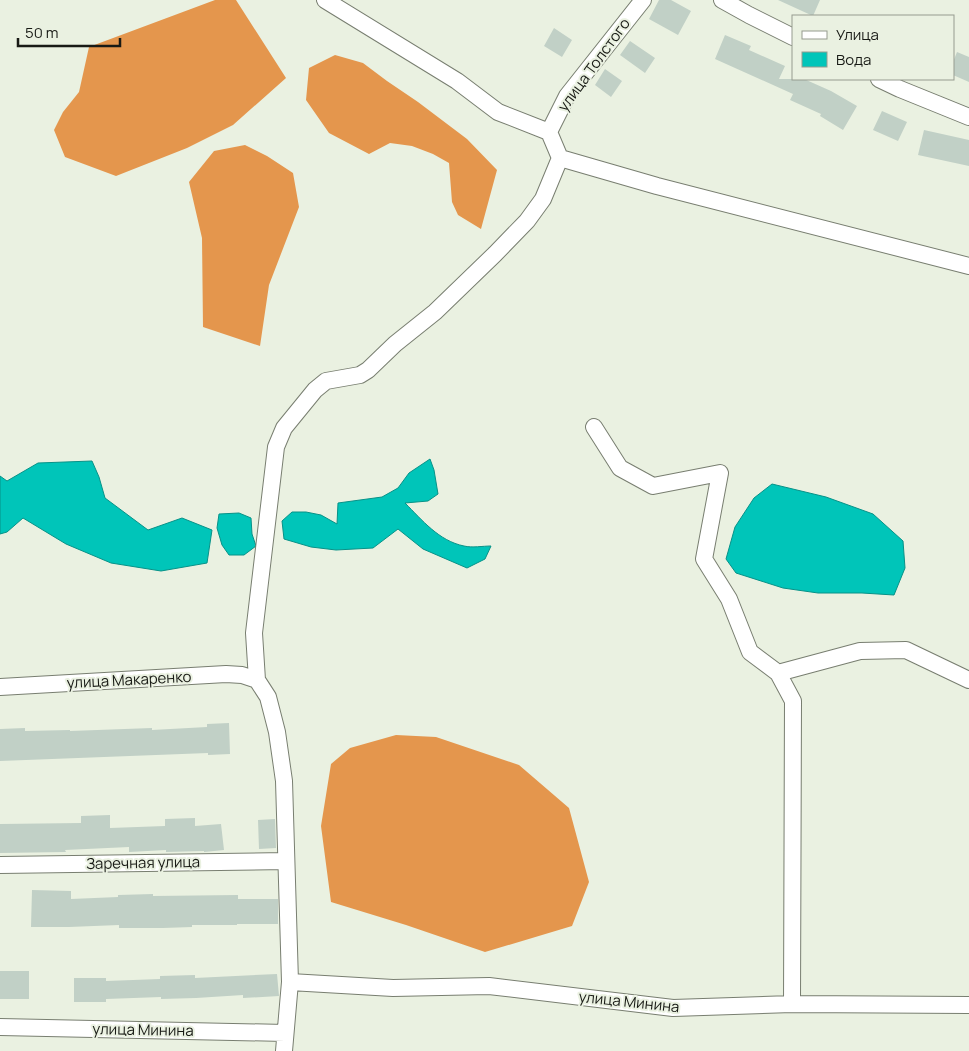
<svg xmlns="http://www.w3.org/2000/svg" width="969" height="1051" viewBox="0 0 969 1051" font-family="Manrope,sans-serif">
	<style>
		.forest { fill: #e4964d }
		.water { fill: #00c5b9; stroke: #079288 }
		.building { fill: #c1d0c6 }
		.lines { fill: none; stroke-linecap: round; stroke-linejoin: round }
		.minor-casing { stroke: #787e70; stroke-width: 18 }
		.minor { stroke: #fff; stroke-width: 16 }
		.labels { text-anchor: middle; stroke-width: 4; stroke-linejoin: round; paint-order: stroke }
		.street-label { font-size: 15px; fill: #181a15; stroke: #eaf1e1 }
	</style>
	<rect width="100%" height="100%" fill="#eaf1e1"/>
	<!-- forest -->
	<path class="forest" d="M 215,0 L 236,0 L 286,78 L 233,125 L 187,148 L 116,176 L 65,157 L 54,130 L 63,112 L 79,92 L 89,47 Z
		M 335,55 L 363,63 L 387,81 L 418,102 L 467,139 L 497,170 L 481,229 L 458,215 L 452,202 L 449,163 L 433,154 L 412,146 L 390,143 L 369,154 L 329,133 L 306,100 L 309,68 Z
		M 245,145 L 267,156 L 293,173 L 299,207 L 269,285 L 260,346 L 203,327 L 202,238 L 189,182 L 214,151 Z
		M 396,735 L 436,737 L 519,765 L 569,808 L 589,882 L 572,926 L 485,952 L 406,925 L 331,902 L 321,826 L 331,764 L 350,748 Z"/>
	<!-- water -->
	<path class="water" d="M 430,459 L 434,470 L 438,494 L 428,501 L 405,503 C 422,520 439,541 464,546 C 472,548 483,546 491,546 L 485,559 L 467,568 L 423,549 L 398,529 L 373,548 L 336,550 L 311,547 L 284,539 L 282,521 L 292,512 L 306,512 L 321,515 L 337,524 L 338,503 L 382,497 L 398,488 L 409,473 Z
		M 92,461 L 99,477 L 105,498 L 148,530 L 182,518 L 212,530 L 207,563 L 161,571 L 111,563 L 66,544 L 23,518 L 7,532 L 0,534 L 0,476 L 7,481 L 38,463 Z
		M 772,484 L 826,497 L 873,514 L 903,541 L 905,568 L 894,595 L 862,593 L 818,593 L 783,588 L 736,573 L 726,559 L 735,527 L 754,498 Z
		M 239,513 L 251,518 L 252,534 L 256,546 L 244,555 L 229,555 L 222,545 L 217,528 L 219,514 Z"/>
	<!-- building -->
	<path class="building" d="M 659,0 L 671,0 L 691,11 L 678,35 L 649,19 Z
		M 778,0 L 820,0 L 813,16 Z
		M 554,28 L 572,40 L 562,57 L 544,46 Z
		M 725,35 L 751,46 L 749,50 L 785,66 L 779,79 L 804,79 L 831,91 L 857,106 L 843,130 L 820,116 L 821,114 L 790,100 L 793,94 L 715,59 Z
		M 630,41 L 655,58 L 645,73 L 620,55 Z
		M 957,52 L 969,57 L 969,82 L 953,75 L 953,62 Z
		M 605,69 L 622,81 L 611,97 L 595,85 Z
		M 882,111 L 907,122 L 898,141 L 873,130 Z
		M 924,130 L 969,140 L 969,166 L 918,155 Z
		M 229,723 L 230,754 L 208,755 L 208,753 L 0,761 L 0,729 L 25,728 L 25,731 L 70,730 L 70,731 L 152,728 L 152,730 L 207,727 L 207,724 Z
		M 110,815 L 110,828 L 165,826 L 165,819 L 195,818 L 195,826 L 221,824 L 224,850 L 204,852 L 204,851 L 166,852 L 166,850 L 129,852 L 129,847 L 65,850 L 66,852 L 0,853 L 0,824 L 81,823 L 81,816 Z
		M 275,819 L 276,848 L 259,849 L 258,820 Z
		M 32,890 L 71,891 L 71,899 L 118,897 L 118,895 L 153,894 L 153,896 L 238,895 L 238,899 L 278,899 L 278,924 L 237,924 L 237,925 L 192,925 L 192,927 L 163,928 L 119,928 L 119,925 L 69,927 L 31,927 Z
		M 0,971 L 29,971 L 29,999 L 0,999 Z
		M 277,974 L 279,996 L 243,998 L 243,995 L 196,998 L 161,999 L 161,997 L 106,999 L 106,1002 L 74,1002 L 74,978 L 106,978 L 106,981 L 160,979 L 160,976 L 195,975 L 195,978 Z"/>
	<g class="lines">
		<!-- minor casing -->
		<g class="minor-casing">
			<path id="minor" d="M 325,0 L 457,81 L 498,112 L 549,132 L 560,158 L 657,186 L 969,266
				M 722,0 L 749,15 L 793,37
				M 879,79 L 900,89 L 969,117
				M 549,132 L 567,96 L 643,0
				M 594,427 L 620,468 L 653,486 L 720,473 L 704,559 L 729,599 L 750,652 L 778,673 L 793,701 L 792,1004
				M 778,673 L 860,651 L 906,650 L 969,680
				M 0,687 L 226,674 L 242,675 L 257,680
				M 0,865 L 286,861
				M 290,982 L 393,988 L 489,986 L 673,1008 L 792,1004 L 969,1005
				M 0,1027 L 285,1033
				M 284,1051 L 290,982 L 284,781 L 277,732 L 268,697 L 257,680 L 254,633 L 276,447 L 284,428 L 315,390 L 326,381 L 360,375 L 368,370 L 395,344 L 435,312 L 495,254 L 527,221 L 543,199 L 560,158"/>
		</g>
		<!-- minor -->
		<use href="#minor" class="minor"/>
	</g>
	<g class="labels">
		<!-- street labels -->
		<g class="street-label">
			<text transform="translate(594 65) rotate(-54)" y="5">улица Толстого</text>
			<text transform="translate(129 680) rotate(-3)" y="5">улица Макаренко</text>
			<text transform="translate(143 863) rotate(-1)" y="5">Заречная улица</text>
			<text transform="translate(629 1002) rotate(6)" y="5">улица Минина</text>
			<text transform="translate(143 1030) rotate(1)" y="5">улица Минина</text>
		</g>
	</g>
	<!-- legend -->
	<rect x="792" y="15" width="162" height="65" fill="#eaf1e1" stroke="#969b8f"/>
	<rect x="802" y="31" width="25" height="8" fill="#ffffff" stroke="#969b8f"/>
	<text x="836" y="40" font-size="15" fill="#181a15">Улица</text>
	<rect x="802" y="52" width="25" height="15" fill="#00c5b9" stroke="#969b8f"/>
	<text x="836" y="65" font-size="15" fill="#181a15">Вода</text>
	<!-- scale -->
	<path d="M18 38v8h102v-8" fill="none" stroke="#181a15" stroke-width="2.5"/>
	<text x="25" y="38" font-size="15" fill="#181a15" stroke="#eaf1e1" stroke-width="4" paint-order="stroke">50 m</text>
</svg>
